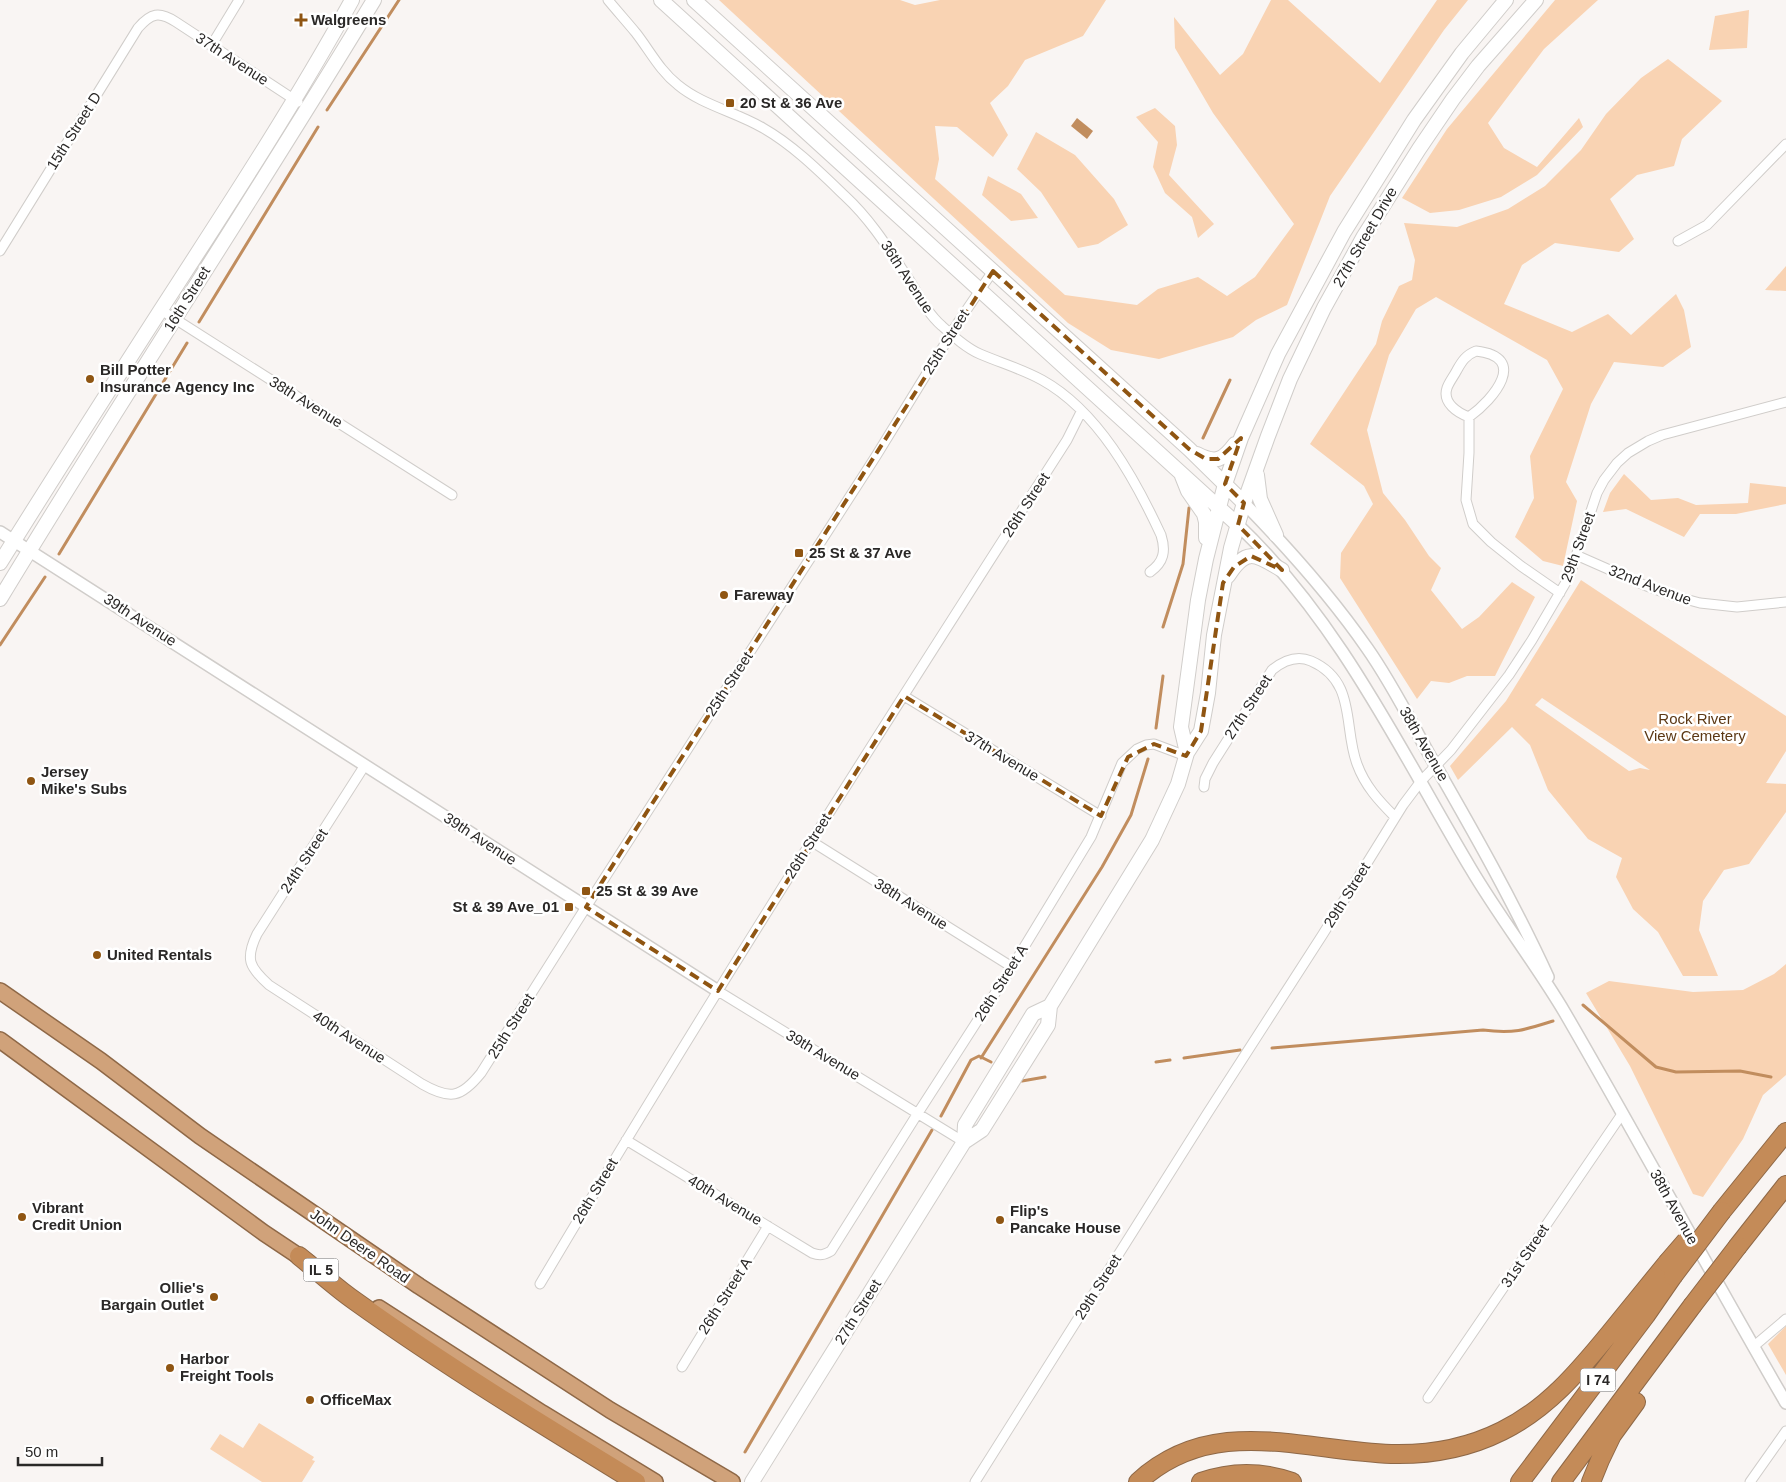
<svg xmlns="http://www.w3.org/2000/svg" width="1786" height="1482" viewBox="0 0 1786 1482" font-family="Helvetica,sans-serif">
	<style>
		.green { fill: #f9d3b3; fill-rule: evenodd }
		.water { fill: #c18d5e }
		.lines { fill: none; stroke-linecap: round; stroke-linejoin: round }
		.stream { stroke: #c18d5e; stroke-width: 3 }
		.minor-casing { stroke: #d0cdca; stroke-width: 11 }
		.tertiary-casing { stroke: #d0cdca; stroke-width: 14 }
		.secondary-casing { stroke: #d0cdca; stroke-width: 16 }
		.trunk-casing { stroke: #8e6847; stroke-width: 18 }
		.motorway-casing { stroke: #8e6847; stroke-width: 20 }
		.minor { stroke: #fff; stroke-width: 9 }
		.tertiary { stroke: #fff; stroke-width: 11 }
		.secondary { stroke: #fff; stroke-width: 14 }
		.trunk { stroke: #d0a27a; stroke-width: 15 }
		.motorway { stroke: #c48b58; stroke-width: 18 }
		.motorway-bridge-casing { stroke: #8e6847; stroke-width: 20; stroke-linecap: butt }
		.motorway-bridge { stroke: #c48b58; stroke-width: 18 }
		.marked { fill: none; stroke: #8f5512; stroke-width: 4; stroke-dasharray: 10 6; stroke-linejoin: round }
		.poi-dot { fill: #8f5512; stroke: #fff; stroke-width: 2 }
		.labels { text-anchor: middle; stroke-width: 5; stroke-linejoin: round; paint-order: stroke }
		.shield { fill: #fff; stroke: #6a6868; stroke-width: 1 }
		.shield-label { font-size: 14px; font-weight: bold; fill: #2a2827 }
		.poi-label { font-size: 15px; font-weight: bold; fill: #2a2827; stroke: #fff; text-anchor: start }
		.street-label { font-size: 15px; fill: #2a2827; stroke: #fff }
		.park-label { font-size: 15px; fill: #5c3814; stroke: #fff }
	</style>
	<rect width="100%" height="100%" fill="#f9f5f3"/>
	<!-- green -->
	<path class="green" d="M 719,0 L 900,0 L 915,5 L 940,0 L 1106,0 L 1083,36 L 1025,60 L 1008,86 L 990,103 L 1008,135 L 993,157 L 957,127 L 935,126 L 939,159 L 935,179 L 1065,295 L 1137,305 L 1158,289 L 1198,277 L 1227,296 L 1255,277 L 1294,224 L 1213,113 L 1175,48 L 1174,17 L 1220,75 L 1243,54 L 1271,0 L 1288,0 L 1380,83 L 1437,0 L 1468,0 L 1444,30 L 1330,196 L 1287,305 L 1256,320 L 1233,337 L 1159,359 L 1111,350 L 1068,323 Z
		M 1555,0 L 1598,0 L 1544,49 L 1488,123 L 1504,148 L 1537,167 L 1579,118 L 1583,127 L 1537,175 L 1501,197 L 1459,210 L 1430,213 L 1402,198 L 1447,129 Z
		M 1749,10 L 1747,48 L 1709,50 L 1715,16 Z
		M 1668,59 L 1722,101 L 1682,139 L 1674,166 L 1637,175 L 1610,199 L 1634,239 L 1619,252 L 1555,243 L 1522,265 L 1504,304 L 1572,332 L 1608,314 L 1631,335 L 1676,294 L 1684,310 L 1691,347 L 1663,367 L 1614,362 L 1591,404 L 1566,482 L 1577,501 L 1563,566 L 1543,561 L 1515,537 L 1534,498 L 1530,456 L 1563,389 L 1547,360 L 1436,297 L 1416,309 L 1389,355 L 1367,430 L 1383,493 L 1405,520 L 1429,556 L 1441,568 L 1431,590 L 1462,629 L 1479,617 L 1512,582 L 1535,597 L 1495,676 L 1467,676 L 1449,683 L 1431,681 L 1417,699 L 1340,578 L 1341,553 L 1373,504 L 1364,486 L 1310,444 L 1376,344 L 1382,321 L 1399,286 L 1412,280 L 1415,260 L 1404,223 L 1457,227 L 1508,209 L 1545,186 L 1581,150 L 1606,114 L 1641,78 Z
		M 1155,108 L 1175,126 L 1177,145 L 1169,175 L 1214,224 L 1198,238 L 1192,217 L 1165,193 L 1153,167 L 1158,142 L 1136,117 Z
		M 1036,132 L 1075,155 L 1114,199 L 1128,225 L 1098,244 L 1078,248 L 1041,192 L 1017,169 Z
		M 988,176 L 1021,194 L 1038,218 L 1011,221 L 982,195 Z
		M 1786,266 L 1786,291 L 1765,290 Z
		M 1624,474 L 1651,500 L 1678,498 L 1696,505 L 1748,503 L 1750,483 L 1786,487 L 1786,504 L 1736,514 L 1700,514 L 1684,537 L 1626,509 L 1603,512 L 1610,493 Z
		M 1581,580 L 1786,716 L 1786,751 L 1766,783 L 1786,784 L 1786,812 L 1749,864 L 1724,870 L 1703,901 L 1699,930 L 1718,976 L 1683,976 L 1658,932 L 1633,909 L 1616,877 L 1622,858 L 1588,839 L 1548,790 L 1530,745 L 1512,727 L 1458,780 L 1450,766 L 1506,701 ZM 1542,698 L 1650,770 L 1640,768 L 1629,771 L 1535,705 Z
		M 1786,964 L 1786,1075 L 1763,1095 L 1743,1139 L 1703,1197 L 1693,1194 L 1630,1066 L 1586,993 L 1609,981 L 1693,992 L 1743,990 L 1774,974 Z
		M 1786,1326 L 1786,1375 L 1768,1344 Z
		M 259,1423 L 314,1457 L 312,1460 L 315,1461 L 302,1482 L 262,1482 L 210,1449 L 220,1434 L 243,1448 Z"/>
	<!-- water -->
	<path class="water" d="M 1077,118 L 1093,131 L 1087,139 L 1071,126 Z"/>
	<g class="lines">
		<!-- stream -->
		<path class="stream" d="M 327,110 L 399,0
			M 199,322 L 318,127
			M 1203,438 L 1230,380
			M 59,554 L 187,343
			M 1163,627 L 1183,564 L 1189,508
			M 0,645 L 45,577
			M 1156,728 L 1163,676
			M 1583,1005 L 1656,1067 L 1676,1072 L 1740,1071 L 1771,1077
			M 1272,1048 L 1483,1030 C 1513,1034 1525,1030 1553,1021
			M 981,1058 L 1102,867 L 1131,815 L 1148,759
			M 1184,1058 L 1240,1050
			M 1156,1062 L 1170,1060
			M 1022,1081 L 1045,1077
			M 941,1116 L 971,1060 L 979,1056 L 991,1062
			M 745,1452 L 932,1130"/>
		<!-- minor casing -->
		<g class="minor-casing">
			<path id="minor" d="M 608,0 C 617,11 627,22 636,33 C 650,51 660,71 678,85 C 702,105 736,112 763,128 C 793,145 820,172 845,196 C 872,221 890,251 910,281 C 919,296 928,314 942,326 C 953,336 966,348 980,354 C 1001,363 1022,369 1042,380 C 1098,411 1135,479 1161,535 C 1166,551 1164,562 1150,572
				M 211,46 L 239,0
				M 1678,241 L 1707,225 L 1786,144
				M 0,251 L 138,28 C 151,13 159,11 176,22 L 298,102
				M 161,310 L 452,495
				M 1476,351 C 1529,357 1494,399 1469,417 C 1458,413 1442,403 1447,388 C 1449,382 1454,376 1457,370 C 1462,361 1466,355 1476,351 Z
				M 1469,417 L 1469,453 L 1466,500 L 1473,524 L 1491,542 L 1521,566 L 1560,593
				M 1576,555 L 1644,585 L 1674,596 L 1700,603 L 1737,607 L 1786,602
				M 904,696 L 1101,816
				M 365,765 L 257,934 C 245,959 249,967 269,985 L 422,1084 C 450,1100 461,1098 481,1073 L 586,907 L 876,456 L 959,321 L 993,271
				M 1204,787 L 1205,779 L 1213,763 L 1272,670 C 1283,661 1297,655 1311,661 C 1357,681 1343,727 1357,764 C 1365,786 1379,801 1395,817
				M 811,841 L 1012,967
				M 718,991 L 964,1142
				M 626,1140 L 812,1253 C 820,1256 824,1255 831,1251 L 918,1113 L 1012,967 L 1091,837 L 1122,763 L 1137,749 L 1146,745 L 1154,744 L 1186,756
				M 540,1284 C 709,999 888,719 1067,440 L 1081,412
				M 1753,1347 L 1786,1319
				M 682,1367 L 768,1226
				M 1428,1398 L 1622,1114
				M 975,1482 L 1207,1114 L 1323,934 L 1403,805 L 1421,781 L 1451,750 L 1509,675 L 1532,640 L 1569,577 L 1597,493 L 1604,480 L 1617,463 L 1628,453 L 1648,441 L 1662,435 L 1786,402
				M 1750,1482 L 1786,1431"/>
		</g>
		<!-- tertiary casing -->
		<g class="tertiary-casing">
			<path id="tertiary" d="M 1244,503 C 1288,548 1331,596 1367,648 C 1391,682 1410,720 1430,756 C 1472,829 1513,901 1548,977
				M 1238,525 C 1340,622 1400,750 1471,869 C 1500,918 1536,964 1565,1013 C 1640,1142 1711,1274 1786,1403
				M 0,532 L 718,991"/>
		</g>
		<!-- secondary casing -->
		<g class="secondary-casing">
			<path id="secondary" d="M 661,0 L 1238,525
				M 694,0 L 1189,449 L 1244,503
				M 1197,454 C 1216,464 1223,460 1235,444
				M 1257,475 L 1260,499 L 1276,535
				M 1182,476 L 1188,491 L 1204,514 L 1206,522 L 1206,538
				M 0,563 C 53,478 106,395 160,311 C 226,209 293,107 352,0
				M 1228,576 C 1247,546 1256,555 1282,570
				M 0,599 C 122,397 252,202 374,0
				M 1187,753 L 1181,727 L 1198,600 L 1206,559 L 1225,484 L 1241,438 L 1278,354 L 1344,232 L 1414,120 L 1462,53 L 1506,0
				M 964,1142 L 965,1125 L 1033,1014 L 1050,1006
				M 752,1482 L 964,1142 L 982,1130 L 1048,1025 L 1050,1006 L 1152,840 L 1178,784 L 1187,753 L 1201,731 L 1208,693 L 1214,635 L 1231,548 L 1244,503 L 1268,436 L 1290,379 L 1324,308 L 1364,236 L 1419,149 L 1453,99 L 1478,66 L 1536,0"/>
		</g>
		<!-- trunk casing -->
		<g class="trunk-casing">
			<path id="trunk" d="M 0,991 L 101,1061 L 200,1136 L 419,1286 L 610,1410 L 732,1482
				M 0,1040 L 264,1233 L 309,1263
				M 379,1308 L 542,1413 L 655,1482"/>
		</g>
		<!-- motorway casing -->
		<g class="motorway-casing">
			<path id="motorway" d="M 1722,1211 L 1786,1132
				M 1738,1246 L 1786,1185
				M 299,1256 C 318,1271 336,1288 355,1301 C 446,1366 541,1424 636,1482
				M 1138,1482 C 1213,1413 1302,1451 1391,1454 C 1429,1455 1468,1448 1502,1431 C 1547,1409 1578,1372 1610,1333 C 1629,1310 1648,1286 1667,1263
				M 1201,1482 C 1232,1471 1261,1471 1292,1482
				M 1520,1482 L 1646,1315 L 1673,1276
				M 1561,1482 L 1692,1306
				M 1591,1482 L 1600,1460 L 1612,1435 L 1636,1402"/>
		</g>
		<!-- minor -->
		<use href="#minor" class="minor"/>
		<!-- tertiary -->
		<use href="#tertiary" class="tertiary"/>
		<!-- secondary -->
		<use href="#secondary" class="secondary"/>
		<!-- trunk -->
		<use href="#trunk" class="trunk"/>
		<!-- motorway -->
		<use href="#motorway" class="motorway"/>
		<!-- motorway-bridge casing -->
		<g class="motorway-bridge-casing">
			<path id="motorway-bridge" d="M 1667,1263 L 1686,1241
				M 1673,1276 L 1722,1211
				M 1692,1306 L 1738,1246"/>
		</g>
		<!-- motorway-bridge -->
		<use href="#motorway-bridge" class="motorway-bridge"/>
	</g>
	<!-- marked area -->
	<path class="marked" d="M 993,271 L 1189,449 L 1206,459 L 1218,459 L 1241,438 L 1225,484 L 1244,503 L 1238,525 L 1282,570 L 1251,556 L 1234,567 L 1223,583 L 1201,731 L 1186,756 L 1154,744 L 1128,757 L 1101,816 L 904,696 L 718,991 L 586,907 Z"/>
	<!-- markers -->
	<g class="poi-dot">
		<path d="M298.5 12.5h5v5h5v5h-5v5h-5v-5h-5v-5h5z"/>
		<rect x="725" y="98" width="10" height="10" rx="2.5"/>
		<circle cx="90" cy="379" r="5"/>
		<rect x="794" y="548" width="10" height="10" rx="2.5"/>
		<circle cx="724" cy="595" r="5"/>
		<circle cx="31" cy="781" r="5"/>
		<rect x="581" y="886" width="10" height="10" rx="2.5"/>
		<rect x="564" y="902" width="10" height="10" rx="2.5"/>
		<circle cx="97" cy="955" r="5"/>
		<circle cx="22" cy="1217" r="5"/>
		<circle cx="1000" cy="1220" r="5"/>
		<circle cx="214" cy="1297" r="5"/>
		<circle cx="170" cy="1368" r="5"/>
		<circle cx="310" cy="1400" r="5"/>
	</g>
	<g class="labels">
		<!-- shield labels -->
		<g class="shield">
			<rect x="303.5" y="1258.5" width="35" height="23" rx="4"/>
			<rect x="1580.5" y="1368.5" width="35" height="23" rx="4"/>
		</g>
		<g class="shield-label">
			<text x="321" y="1275">IL 5</text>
			<text x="1598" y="1385">I 74</text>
		</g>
		<!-- poi labels -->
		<g class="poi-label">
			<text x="311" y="25">Walgreens</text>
			<text x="740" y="108">20 St &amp; 36 Ave</text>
			<text x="100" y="375">Bill Potter<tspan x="100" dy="17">Insurance Agency Inc</tspan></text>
			<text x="809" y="558">25 St &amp; 37 Ave</text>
			<text x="734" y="600">Fareway</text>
			<text x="41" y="777">Jersey<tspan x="41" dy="17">Mike's Subs</tspan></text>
			<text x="596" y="896">25 St &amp; 39 Ave</text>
			<text x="559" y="912" text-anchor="end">St &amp; 39 Ave_01</text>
			<text x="107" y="960">United Rentals</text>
			<text x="32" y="1213">Vibrant<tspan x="32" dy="17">Credit Union</tspan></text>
			<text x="1010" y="1216">Flip's<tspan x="1010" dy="17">Pancake House</tspan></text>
			<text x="204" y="1293" text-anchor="end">Ollie's<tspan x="204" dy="17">Bargain Outlet</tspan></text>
			<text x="180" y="1364">Harbor<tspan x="180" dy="17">Freight Tools</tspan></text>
			<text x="320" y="1405">OfficeMax</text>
		</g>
		<!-- street labels -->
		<g class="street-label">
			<text transform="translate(232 59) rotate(33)" y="5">37th Avenue</text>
			<text transform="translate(74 131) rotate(-58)" y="5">15th Street D</text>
			<text transform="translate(1365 237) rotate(-60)" y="5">27th Street Drive</text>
			<text transform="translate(907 277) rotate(57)" y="5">36th Avenue</text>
			<text transform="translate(187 299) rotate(-58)" y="5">16th Street</text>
			<text transform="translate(946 342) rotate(-58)" y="5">25th Street</text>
			<text transform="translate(306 402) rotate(32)" y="5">38th Avenue</text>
			<text transform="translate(1026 505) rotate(-57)" y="5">26th Street</text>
			<text transform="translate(1578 547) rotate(-70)" y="5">29th Street</text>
			<text transform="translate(1650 585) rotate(21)" y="5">32nd Avenue</text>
			<text transform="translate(140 620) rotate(33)" y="5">39th Avenue</text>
			<text transform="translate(729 684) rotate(-57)" y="5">25th Street</text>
			<text transform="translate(1248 707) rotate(-57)" y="5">27th Street</text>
			<text transform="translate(1424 744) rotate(60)" y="5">38th Avenue</text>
			<text transform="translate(1002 756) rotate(31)" y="5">37th Avenue</text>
			<text transform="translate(480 839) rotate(33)" y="5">39th Avenue</text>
			<text transform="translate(808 846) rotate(-58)" y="5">26th Street</text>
			<text transform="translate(304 861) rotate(-57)" y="5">24th Street</text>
			<text transform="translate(1347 895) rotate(-58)" y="5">29th Street</text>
			<text transform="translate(911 904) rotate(32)" y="5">38th Avenue</text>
			<text transform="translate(1001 983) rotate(-58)" y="5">26th Street A</text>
			<text transform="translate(511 1026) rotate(-58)" y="5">25th Street</text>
			<text transform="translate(349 1037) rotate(33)" y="5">40th Avenue</text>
			<text transform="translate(823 1055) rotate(31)" y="5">39th Avenue</text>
			<text transform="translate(595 1191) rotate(-59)" y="5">26th Street</text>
			<text transform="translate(725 1200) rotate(31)" y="5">40th Avenue</text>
			<text transform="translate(1674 1207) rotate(61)" y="5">38th Avenue</text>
			<text transform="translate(360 1246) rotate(35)" y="5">John Deere Road</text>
			<text transform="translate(1525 1256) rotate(-56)" y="5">31st Street</text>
			<text transform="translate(1098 1287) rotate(-58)" y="5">29th Street</text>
			<text transform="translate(725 1296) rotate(-58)" y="5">26th Street A</text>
			<text transform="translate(858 1312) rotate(-58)" y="5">27th Street</text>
		</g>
		<!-- park labels -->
		<g class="park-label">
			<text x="1695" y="724">Rock River<tspan x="1695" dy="17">View Cemetery</tspan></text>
		</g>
	</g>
	<!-- scale -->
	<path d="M18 1457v8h84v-8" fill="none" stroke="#2a2827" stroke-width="2.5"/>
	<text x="25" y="1457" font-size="15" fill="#2a2827" stroke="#ffffff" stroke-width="4" paint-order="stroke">50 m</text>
</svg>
